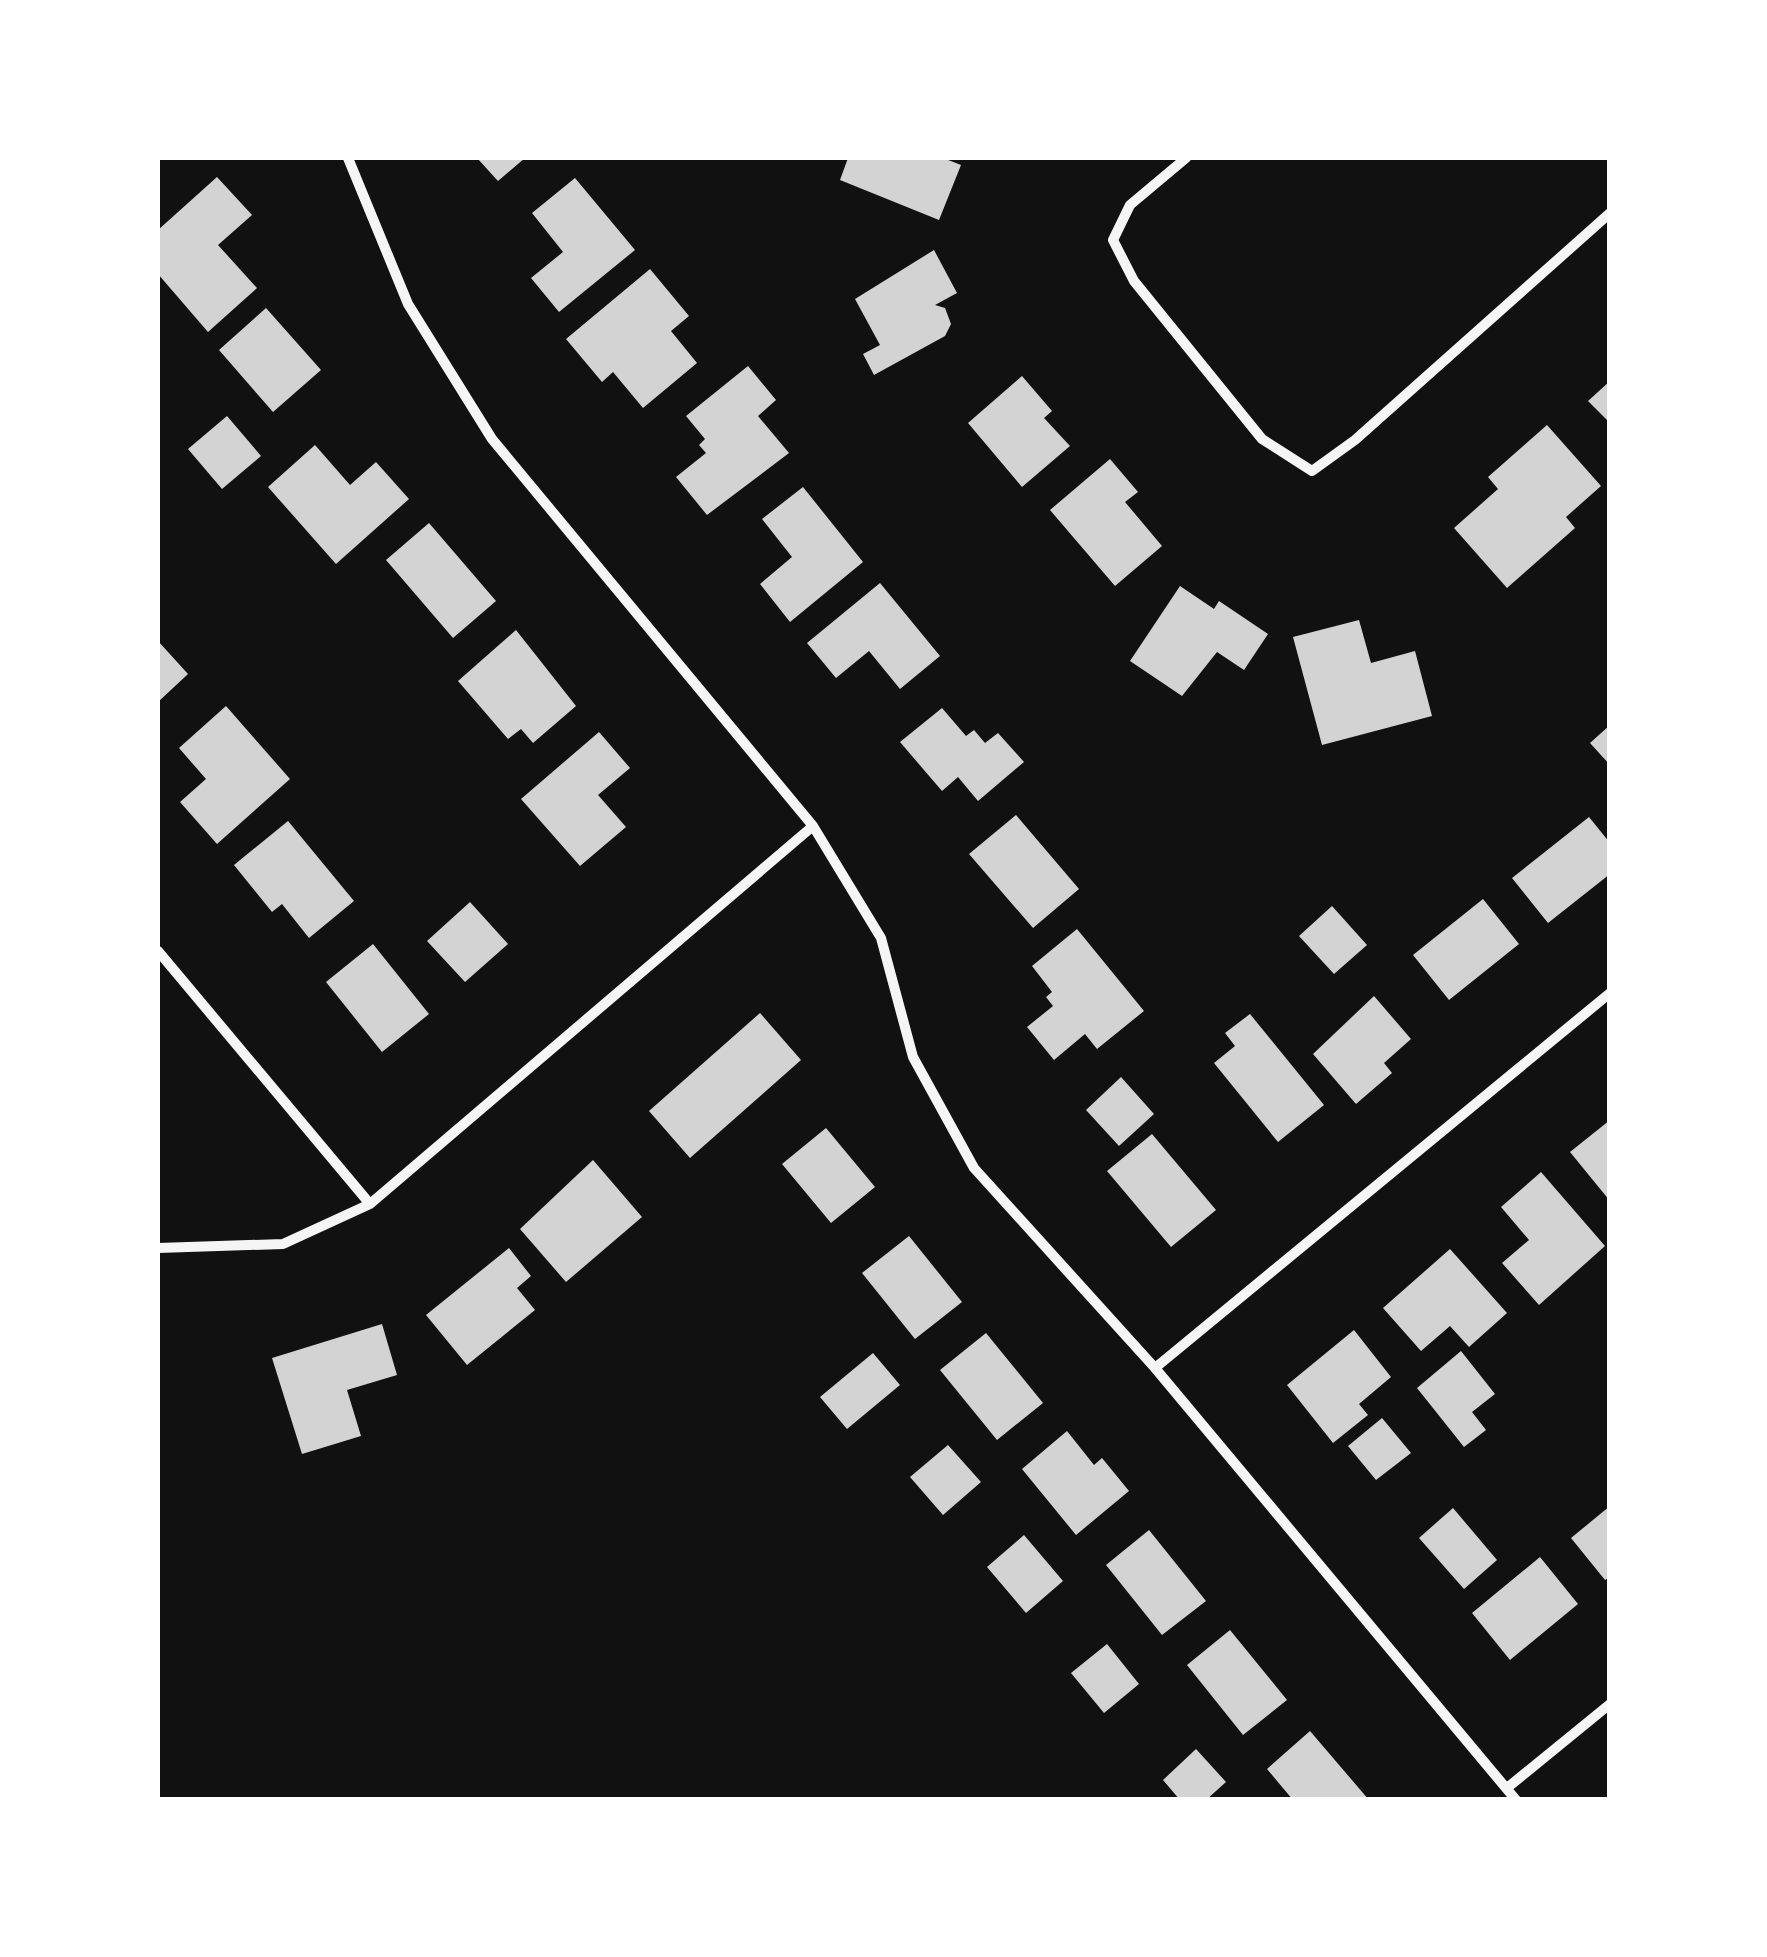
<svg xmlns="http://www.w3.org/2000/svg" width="1767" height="1957" viewBox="0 0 1767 1957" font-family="'Fira Sans',sans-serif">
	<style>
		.building { fill: #d3d3d3 }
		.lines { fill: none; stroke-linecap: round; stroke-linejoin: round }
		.minor { stroke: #f5f5f5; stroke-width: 10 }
	</style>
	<rect width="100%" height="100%" fill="#111"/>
	<!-- building -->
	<path class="building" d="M 477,158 L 525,158 L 498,181 Z
		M 848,158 L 943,158 L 961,165 L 939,220 L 840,180 Z
		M 217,177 L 252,215 L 218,245 L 257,288 L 208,332 L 158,274 L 158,230 Z
		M 575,178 L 635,250 L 559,312 L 531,278 L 563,252 L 532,213 Z
		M 934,250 L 957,293 L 935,305 L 945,308 L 951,324 L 945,336 L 874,375 L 863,354 L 880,345 L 855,299 Z
		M 650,269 L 689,316 L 671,331 L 697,363 L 643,408 L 613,372 L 602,382 L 566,339 Z
		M 266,308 L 321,370 L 273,412 L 219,350 Z
		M 748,366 L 776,400 L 758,416 L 789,453 L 707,515 L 676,477 L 706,453 L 699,445 L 705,439 L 686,416 Z
		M 1022,376 L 1052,411 L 1044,418 L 1070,446 L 1022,487 L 968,423 Z
		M 1610,381 L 1610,423 L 1588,401 Z
		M 227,416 L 261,456 L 222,489 L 188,449 Z
		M 1547,425 L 1601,486 L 1566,517 L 1575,528 L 1507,588 L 1454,528 L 1498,489 L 1488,477 Z
		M 315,445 L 350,485 L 376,462 L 409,499 L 336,564 L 268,487 Z
		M 1110,459 L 1138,492 L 1125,502 L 1162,546 L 1115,586 L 1050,510 Z
		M 803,487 L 863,562 L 790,622 L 760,584 L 792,557 L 762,519 Z
		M 429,523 L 496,601 L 453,638 L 386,560 Z
		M 880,583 L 940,656 L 900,689 L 869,651 L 836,678 L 807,643 Z
		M 1180,586 L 1214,609 L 1219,601 L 1268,634 L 1244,670 L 1217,652 L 1182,696 L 1130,661 Z
		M 1359,620 L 1371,663 L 1415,651 L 1432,716 L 1322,745 L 1293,637 Z
		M 516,630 L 576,706 L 533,743 L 521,729 L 508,739 L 458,681 Z
		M 158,641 L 188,674 L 158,702 Z
		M 226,706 L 290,779 L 217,844 L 180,802 L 206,779 L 179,748 Z
		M 942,708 L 966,736 L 974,730 L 985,743 L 998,733 L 1024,762 L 978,801 L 958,777 L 942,791 L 900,742 Z
		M 1610,725 L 1610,765 L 1590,743 Z
		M 599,732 L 630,768 L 598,795 L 626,827 L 580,866 L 521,799 Z
		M 1016,815 L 1079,889 L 1033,928 L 969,854 Z
		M 1589,817 L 1610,843 L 1610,874 L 1548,923 L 1512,878 Z
		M 288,821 L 354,901 L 309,938 L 282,904 L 272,912 L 234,865 Z
		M 1483,899 L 1519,944 L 1449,1000 L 1413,955 Z
		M 470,902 L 508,944 L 465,982 L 427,941 Z
		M 1332,906 L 1367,945 L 1334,974 L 1299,936 Z
		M 1077,929 L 1144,1011 L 1097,1049 L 1085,1034 L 1054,1060 L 1027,1027 L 1053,1006 L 1046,997 L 1052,992 L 1032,966 Z
		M 373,944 L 429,1014 L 382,1052 L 326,982 Z
		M 1374,996 L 1411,1039 L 1384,1063 L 1392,1073 L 1356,1104 L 1313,1054 Z
		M 760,1013 L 801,1060 L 690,1158 L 649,1111 Z
		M 1250,1014 L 1324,1105 L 1278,1142 L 1214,1063 L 1235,1046 L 1225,1033 Z
		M 1121,1077 L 1154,1114 L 1119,1146 L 1086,1110 Z
		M 1610,1120 L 1610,1201 L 1570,1152 Z
		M 826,1128 L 875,1187 L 831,1223 L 782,1164 Z
		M 1152,1134 L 1216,1210 L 1171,1247 L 1107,1171 Z
		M 593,1160 L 642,1217 L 566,1282 L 520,1229 Z
		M 1541,1172 L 1605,1246 L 1539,1305 L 1502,1263 L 1529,1240 L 1501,1207 Z
		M 909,1236 L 962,1302 L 915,1339 L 862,1273 Z
		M 509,1248 L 531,1276 L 517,1288 L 535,1310 L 467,1365 L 426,1315 Z
		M 1450,1249 L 1507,1313 L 1469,1347 L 1450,1326 L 1421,1351 L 1383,1308 Z
		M 382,1324 L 397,1375 L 347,1390 L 361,1436 L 302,1454 L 272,1358 Z
		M 1354,1330 L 1391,1377 L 1359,1404 L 1368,1415 L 1333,1443 L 1287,1385 Z
		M 986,1333 L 1043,1403 L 997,1440 L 940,1370 Z
		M 1461,1351 L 1495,1394 L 1472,1412 L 1486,1430 L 1464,1447 L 1417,1388 Z
		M 873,1353 L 900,1385 L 847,1429 L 820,1397 Z
		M 1382,1418 L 1411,1453 L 1376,1480 L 1348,1446 Z
		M 1067,1431 L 1094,1465 L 1102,1458 L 1129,1491 L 1076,1535 L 1022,1469 Z
		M 948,1445 L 981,1482 L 943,1515 L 910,1477 Z
		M 1610,1506 L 1610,1577 L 1605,1580 L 1571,1538 Z
		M 1453,1508 L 1497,1560 L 1464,1589 L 1419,1538 Z
		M 1149,1530 L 1206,1601 L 1162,1635 L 1106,1565 Z
		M 1024,1535 L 1063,1581 L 1026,1613 L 987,1567 Z
		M 1540,1557 L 1578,1604 L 1510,1660 L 1472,1613 Z
		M 1230,1630 L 1287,1700 L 1243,1735 L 1187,1665 Z
		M 1107,1644 L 1139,1684 L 1104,1713 L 1071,1673 Z
		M 1310,1731 L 1369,1800 L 1293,1800 L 1267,1769 Z
		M 1196,1749 L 1226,1782 L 1206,1800 L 1180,1800 L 1163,1780 Z"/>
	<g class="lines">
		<!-- minor -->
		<path class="minor" d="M 348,158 L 408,304 L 492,439 L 813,826 L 881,938 L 913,1057 L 974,1168 L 1155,1368 L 1516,1800
			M 1186,158 L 1130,205 L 1113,240 L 1134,281 L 1262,439 L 1312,471 L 1355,440 L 1610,213
			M 158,951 L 370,1204
			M 158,1248 L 283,1244 L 370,1204 L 813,826
			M 1155,1368 L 1610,993
			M 1507,1788 L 1610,1704"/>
	</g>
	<!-- border -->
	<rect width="1767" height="1957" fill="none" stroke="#ffffff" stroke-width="320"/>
</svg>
